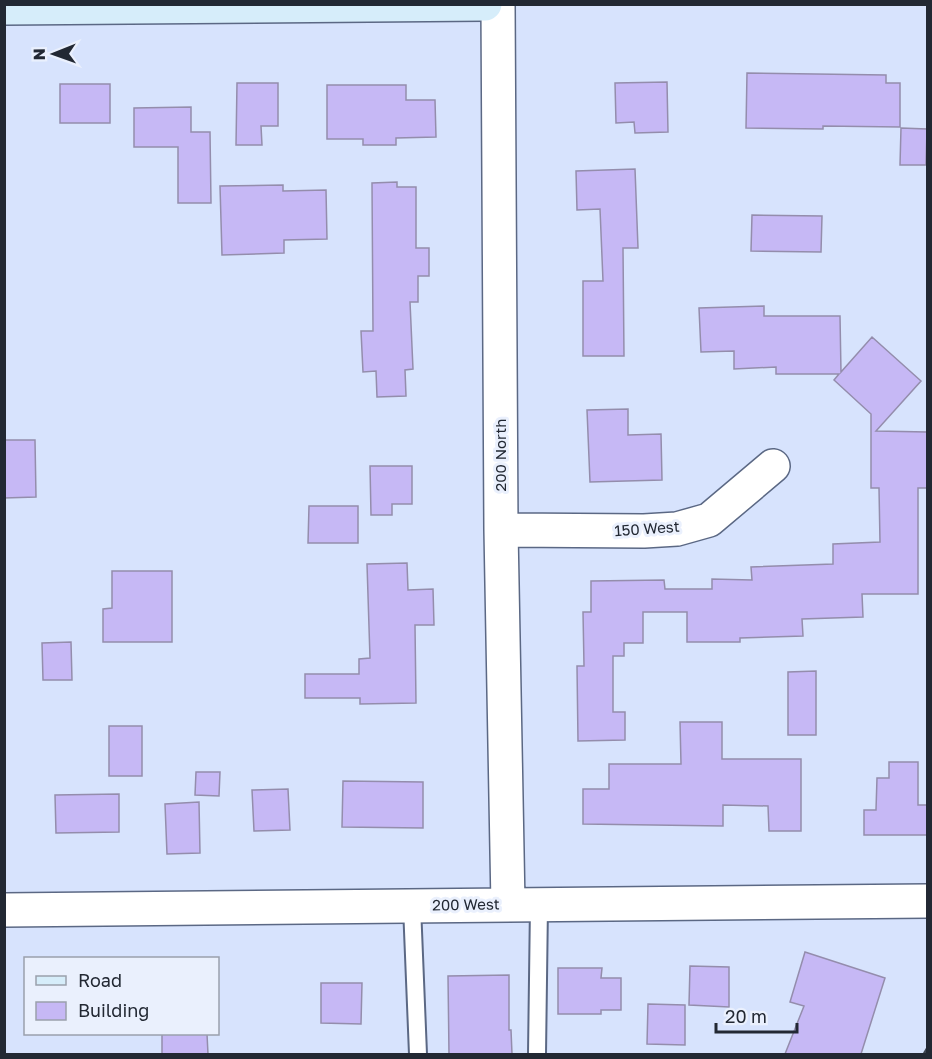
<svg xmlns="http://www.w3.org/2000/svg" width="932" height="1059" viewBox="0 0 932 1059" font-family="'Golos Text',sans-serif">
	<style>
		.building { fill: #c6b8f5; stroke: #948dac; stroke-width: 1.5 }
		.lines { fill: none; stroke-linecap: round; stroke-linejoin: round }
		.lane-casing { stroke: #5b6884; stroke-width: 20 }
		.street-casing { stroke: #5b6884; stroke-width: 36 }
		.secondary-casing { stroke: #5b6884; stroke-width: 36 }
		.lane { stroke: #fff; stroke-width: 16 }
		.street { stroke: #fff; stroke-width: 33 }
		.secondary { stroke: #d6edfa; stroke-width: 33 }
		.rail { stroke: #3c4350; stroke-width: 4.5; stroke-dasharray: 10 10; stroke-linecap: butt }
		.labels { text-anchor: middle; stroke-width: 6; stroke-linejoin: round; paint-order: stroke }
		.street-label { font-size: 15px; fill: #222833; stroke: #eaf0fd }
	</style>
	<rect width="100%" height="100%" fill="#d7e3fd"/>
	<!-- building -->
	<path class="building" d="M 747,73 L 886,75 L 886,83 L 900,83 L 900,127 L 823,126 L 823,129 L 746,128 Z
		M 667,82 L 668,132 L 635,133 L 634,122 L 616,123 L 615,83 Z
		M 237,83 L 278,83 L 278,126 L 261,126 L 262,145 L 236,145 Z
		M 60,84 L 110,84 L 110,123 L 60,123 Z
		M 327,85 L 406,85 L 406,100 L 435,100 L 436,137 L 396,138 L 396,145 L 363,145 L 363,139 L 327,139 Z
		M 191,107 L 191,132 L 210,132 L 211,203 L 178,203 L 178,147 L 134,147 L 134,108 Z
		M 901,128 L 927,129 L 926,165 L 900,165 Z
		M 635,169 L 638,248 L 623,248 L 624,356 L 583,356 L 583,281 L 603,281 L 600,209 L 577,210 L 576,171 Z
		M 397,182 L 397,187 L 416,187 L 416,248 L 429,248 L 429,276 L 418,276 L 418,302 L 410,302 L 413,369 L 405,370 L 406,396 L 377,397 L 376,371 L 363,372 L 361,331 L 373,331 L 372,183 Z
		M 283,185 L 283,191 L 326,190 L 327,239 L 284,240 L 284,253 L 222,255 L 220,186 Z
		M 752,215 L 822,216 L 821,252 L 751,251 Z
		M 764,306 L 764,316 L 840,316 L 841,372 L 872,337 L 921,381 L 876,431 L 927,432 L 927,488 L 918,488 L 918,594 L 862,594 L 863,617 L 802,619 L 803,636 L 740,638 L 740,642 L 687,642 L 687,612 L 643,612 L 643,643 L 624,643 L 624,656 L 613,656 L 613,712 L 625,712 L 625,740 L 578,741 L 577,666 L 584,666 L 583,612 L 591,612 L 591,581 L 664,580 L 665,589 L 712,589 L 712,579 L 752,580 L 751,567 L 833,564 L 833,544 L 880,542 L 879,488 L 871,488 L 871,414 L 834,380 L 839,374 L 776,374 L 776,367 L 734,369 L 734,351 L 701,352 L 699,308 Z
		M 628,409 L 628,435 L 661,434 L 662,480 L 590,482 L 587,410 Z
		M 4,440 L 35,440 L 36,497 L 4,498 Z
		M 370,466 L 412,466 L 412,504 L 392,504 L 392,515 L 371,515 Z
		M 309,506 L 358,506 L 358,543 L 308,543 Z
		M 407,563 L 408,590 L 433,589 L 434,625 L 415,625 L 416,703 L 360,704 L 360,698 L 305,698 L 305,674 L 359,674 L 359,659 L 370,658 L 367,564 Z
		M 112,571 L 172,571 L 172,642 L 103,642 L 103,609 L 112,608 Z
		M 71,642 L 72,680 L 43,680 L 42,643 Z
		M 816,671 L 816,735 L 788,735 L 788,672 Z
		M 680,722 L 722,722 L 722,759 L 801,759 L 801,831 L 769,831 L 768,806 L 723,805 L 723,826 L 583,824 L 583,789 L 609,789 L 609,764 L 681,764 Z
		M 109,726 L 142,726 L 142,776 L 109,776 Z
		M 889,762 L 918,762 L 918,805 L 927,805 L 927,835 L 864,835 L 864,810 L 876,810 L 877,778 L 889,778 Z
		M 196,772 L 220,772 L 219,796 L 195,795 Z
		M 343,781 L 423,782 L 423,828 L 342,827 Z
		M 288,789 L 290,830 L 254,831 L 252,790 Z
		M 119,794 L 119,832 L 56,833 L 55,795 Z
		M 199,802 L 200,853 L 167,854 L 165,804 Z
		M 805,952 L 885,978 L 861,1054 L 785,1054 L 804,1006 L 790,1002 Z
		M 690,966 L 729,967 L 729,1007 L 689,1005 Z
		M 558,968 L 602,968 L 601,978 L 621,978 L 621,1010 L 601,1010 L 601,1014 L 558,1014 Z
		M 509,975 L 509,1030 L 511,1030 L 512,1054 L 449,1054 L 448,976 Z
		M 321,983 L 362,983 L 361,1024 L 321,1023 Z
		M 648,1004 L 685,1005 L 685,1045 L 647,1044 Z
		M 162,1034 L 207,1034 L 208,1054 L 162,1054 Z"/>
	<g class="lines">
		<!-- lane casing -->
		<g class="lane-casing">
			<path id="lane" d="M 412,906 L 418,1054
				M 537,1054 L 539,905"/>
		</g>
		<!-- street casing -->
		<g class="street-casing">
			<path id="street" d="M 498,4 L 501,530 L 508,905
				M 501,530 L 644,531 L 677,529 L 709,520 L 773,466
				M 4,910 L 928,901"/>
		</g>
		<!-- secondary casing -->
		<g class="secondary-casing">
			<path id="secondary" d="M 4,8 L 485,4"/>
		</g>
		<!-- lane -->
		<use href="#lane" class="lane"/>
		<!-- street -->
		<use href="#street" class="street"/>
		<!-- secondary -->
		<use href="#secondary" class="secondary"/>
		<!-- rail -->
		<path class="rail" d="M 925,1054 L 928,1049"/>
	</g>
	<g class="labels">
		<!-- street labels -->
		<g class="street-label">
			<text transform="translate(501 455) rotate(-90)" y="5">200 North</text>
			<text transform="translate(647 529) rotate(-4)" y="5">150 West</text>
			<text transform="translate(466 905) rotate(-1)" y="5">200 West</text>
		</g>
	</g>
	<!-- border -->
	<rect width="932" height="1059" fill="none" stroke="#222833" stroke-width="12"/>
	<!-- legend -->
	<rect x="24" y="957" width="195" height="78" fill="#eaf0fd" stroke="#9aa0ac" stroke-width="1.5"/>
	<rect x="36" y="976" width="30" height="9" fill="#d6edfa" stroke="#9aa0ac" stroke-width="1.5"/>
	<text x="78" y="987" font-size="18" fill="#222833">Road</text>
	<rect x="36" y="1002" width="30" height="18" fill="#c6b8f5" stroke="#9aa0ac" stroke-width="1.5"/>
	<text x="78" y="1017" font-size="18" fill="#222833">Building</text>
	<!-- north arrow -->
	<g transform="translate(54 54) rotate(269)" stroke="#eaf0fd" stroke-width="4.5" paint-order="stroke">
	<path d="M0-4.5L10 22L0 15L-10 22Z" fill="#222833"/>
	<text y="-9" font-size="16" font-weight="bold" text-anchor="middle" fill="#222833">N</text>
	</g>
	<!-- scale -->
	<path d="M716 1023v9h81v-9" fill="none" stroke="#222833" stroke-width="3"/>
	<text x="725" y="1023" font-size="18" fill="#222833" stroke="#eaf0fd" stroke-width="4.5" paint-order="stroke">20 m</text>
</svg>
